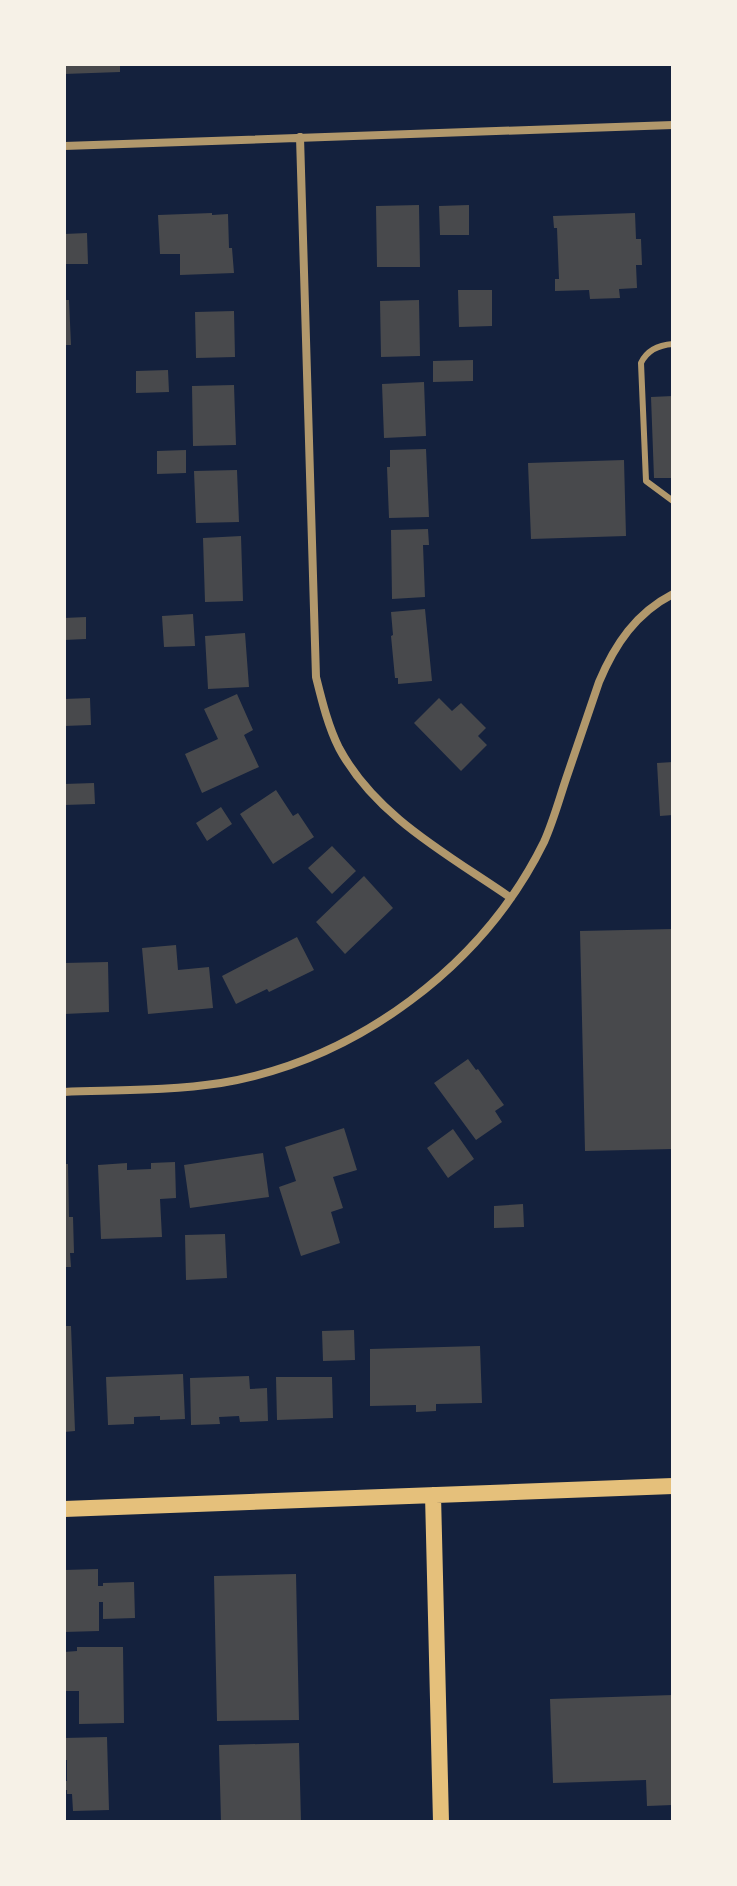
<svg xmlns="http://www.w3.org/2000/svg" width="737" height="1886" viewBox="0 0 737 1886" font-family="Literata,serif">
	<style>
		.building { fill: #48494c }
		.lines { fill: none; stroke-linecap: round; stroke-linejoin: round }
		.service { stroke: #b1986c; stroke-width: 6 }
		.minor { stroke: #b1986c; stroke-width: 8 }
		.secondary { stroke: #e5c07b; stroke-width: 16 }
	</style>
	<rect width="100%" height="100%" fill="#14213d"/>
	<!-- building -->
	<path class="building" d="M 64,64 L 120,64 L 120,72 L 64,74 Z
		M 419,205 L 420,267 L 377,267 L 376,206 Z
		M 469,205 L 469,235 L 440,235 L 439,206 Z
		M 212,213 L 212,215 L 228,214 L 229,248 L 232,248 L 234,273 L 180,275 L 180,254 L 160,254 L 158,215 Z
		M 635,213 L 636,239 L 641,239 L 642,265 L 636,265 L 637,288 L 619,289 L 620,298 L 590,299 L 589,290 L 555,291 L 555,279 L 559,279 L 557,228 L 554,228 L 553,216 Z
		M 87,233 L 88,264 L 64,264 L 64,234 Z
		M 458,290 L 492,290 L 492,326 L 459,327 Z
		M 64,300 L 69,300 L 71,345 L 64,345 Z
		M 419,300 L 420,356 L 381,357 L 380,301 Z
		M 234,311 L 235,357 L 196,358 L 195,312 Z
		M 473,360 L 473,381 L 433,382 L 433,361 Z
		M 168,370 L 169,392 L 136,393 L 136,371 Z
		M 424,382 L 426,436 L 384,438 L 382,384 Z
		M 234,385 L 236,445 L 193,446 L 192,386 Z
		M 673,396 L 673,478 L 654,478 L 651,397 Z
		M 426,449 L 429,517 L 389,518 L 387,467 L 390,467 L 390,450 Z
		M 186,450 L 186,473 L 157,474 L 157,451 Z
		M 624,460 L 626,536 L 531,539 L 528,463 Z
		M 237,470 L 239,522 L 196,523 L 194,471 Z
		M 428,529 L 429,545 L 423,545 L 425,597 L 392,599 L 391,530 Z
		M 241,536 L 243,601 L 205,602 L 203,538 Z
		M 425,609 L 432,681 L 398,684 L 398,678 L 395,678 L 391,636 L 393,635 L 391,612 Z
		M 193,614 L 195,646 L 164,647 L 162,616 Z
		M 86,617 L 86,639 L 64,640 L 64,618 Z
		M 245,633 L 249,687 L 208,689 L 205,636 Z
		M 237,694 L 253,730 L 244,735 L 259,767 L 202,793 L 185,754 L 218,739 L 204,709 Z
		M 90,698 L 91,725 L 64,726 L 64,699 Z
		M 439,698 L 452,711 L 461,703 L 486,728 L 478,736 L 487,745 L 461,771 L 414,723 Z
		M 673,762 L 673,815 L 660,816 L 657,763 Z
		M 94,783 L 95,804 L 64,805 L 64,784 Z
		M 276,790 L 293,816 L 298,813 L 314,837 L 273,864 L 240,814 Z
		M 221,807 L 232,824 L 207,841 L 196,823 Z
		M 332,846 L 356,871 L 332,894 L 308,868 Z
		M 364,876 L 393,908 L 345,954 L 316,922 Z
		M 673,929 L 673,1149 L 585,1151 L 580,931 Z
		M 297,937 L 314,970 L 269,992 L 267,989 L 236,1004 L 222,976 Z
		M 176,945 L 178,970 L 209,967 L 213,1008 L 148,1014 L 142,948 Z
		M 108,962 L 109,1012 L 64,1014 L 64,963 Z
		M 468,1059 L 476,1070 L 478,1069 L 504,1105 L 495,1111 L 502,1122 L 476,1140 L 434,1083 Z
		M 344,1128 L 357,1170 L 333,1177 L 343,1208 L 331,1212 L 340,1243 L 301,1256 L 279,1187 L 296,1181 L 285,1147 Z
		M 453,1129 L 474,1159 L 448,1178 L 427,1148 Z
		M 263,1153 L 269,1197 L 190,1208 L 184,1165 Z
		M 175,1162 L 176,1198 L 160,1199 L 162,1237 L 101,1239 L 98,1165 L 127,1163 L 127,1170 L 151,1169 L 151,1163 Z
		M 64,1164 L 68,1164 L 69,1217 L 73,1217 L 74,1253 L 70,1253 L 71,1267 L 64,1267 Z
		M 523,1204 L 524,1227 L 494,1228 L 494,1206 Z
		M 225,1234 L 227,1278 L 186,1280 L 185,1235 Z
		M 64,1326 L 71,1326 L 75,1431 L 64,1432 Z
		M 354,1330 L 355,1360 L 323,1361 L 322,1331 Z
		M 480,1346 L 482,1403 L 436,1404 L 436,1411 L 416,1412 L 416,1405 L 370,1406 L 370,1349 Z
		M 183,1374 L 185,1419 L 160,1420 L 160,1416 L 134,1417 L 134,1424 L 108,1425 L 106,1377 Z
		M 249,1376 L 250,1389 L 267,1388 L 268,1421 L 240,1422 L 239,1416 L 219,1417 L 220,1424 L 191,1425 L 190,1378 Z
		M 276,1377 L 332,1377 L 333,1418 L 277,1420 Z
		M 98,1569 L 98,1586 L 103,1586 L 103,1583 L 134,1582 L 135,1618 L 103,1619 L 103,1602 L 99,1602 L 99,1631 L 64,1632 L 64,1570 Z
		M 296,1574 L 299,1720 L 217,1721 L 214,1576 Z
		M 77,1647 L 123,1647 L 124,1723 L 79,1724 L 79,1691 L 64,1691 L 64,1652 L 77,1651 Z
		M 673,1695 L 673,1805 L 647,1806 L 646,1780 L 553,1783 L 550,1699 Z
		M 107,1737 L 109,1810 L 73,1811 L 72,1794 L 67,1794 L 67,1790 L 64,1790 L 64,1781 L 67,1781 L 67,1760 L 64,1760 L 64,1738 Z
		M 299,1743 L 301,1822 L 221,1822 L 219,1745 Z"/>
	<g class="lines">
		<!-- service -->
		<path class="service" d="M 673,344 C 659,345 647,350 641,363 L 646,481 L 673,501"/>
		<!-- minor -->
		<path class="minor" d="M 300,137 L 316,677 C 322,701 328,726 339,748 C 376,817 449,855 511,898
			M 64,146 L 673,125
			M 64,1092 C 116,1090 169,1091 221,1083 C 357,1060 483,966 544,842 C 553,822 559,800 566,779 C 577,747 588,714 599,682 C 615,644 636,613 673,594"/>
		<!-- secondary -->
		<path class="secondary" d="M 433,1495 L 441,1822
			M 64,1509 L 673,1486"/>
	</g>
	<!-- border -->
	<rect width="737" height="1886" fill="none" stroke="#f6f1e7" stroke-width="132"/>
</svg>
